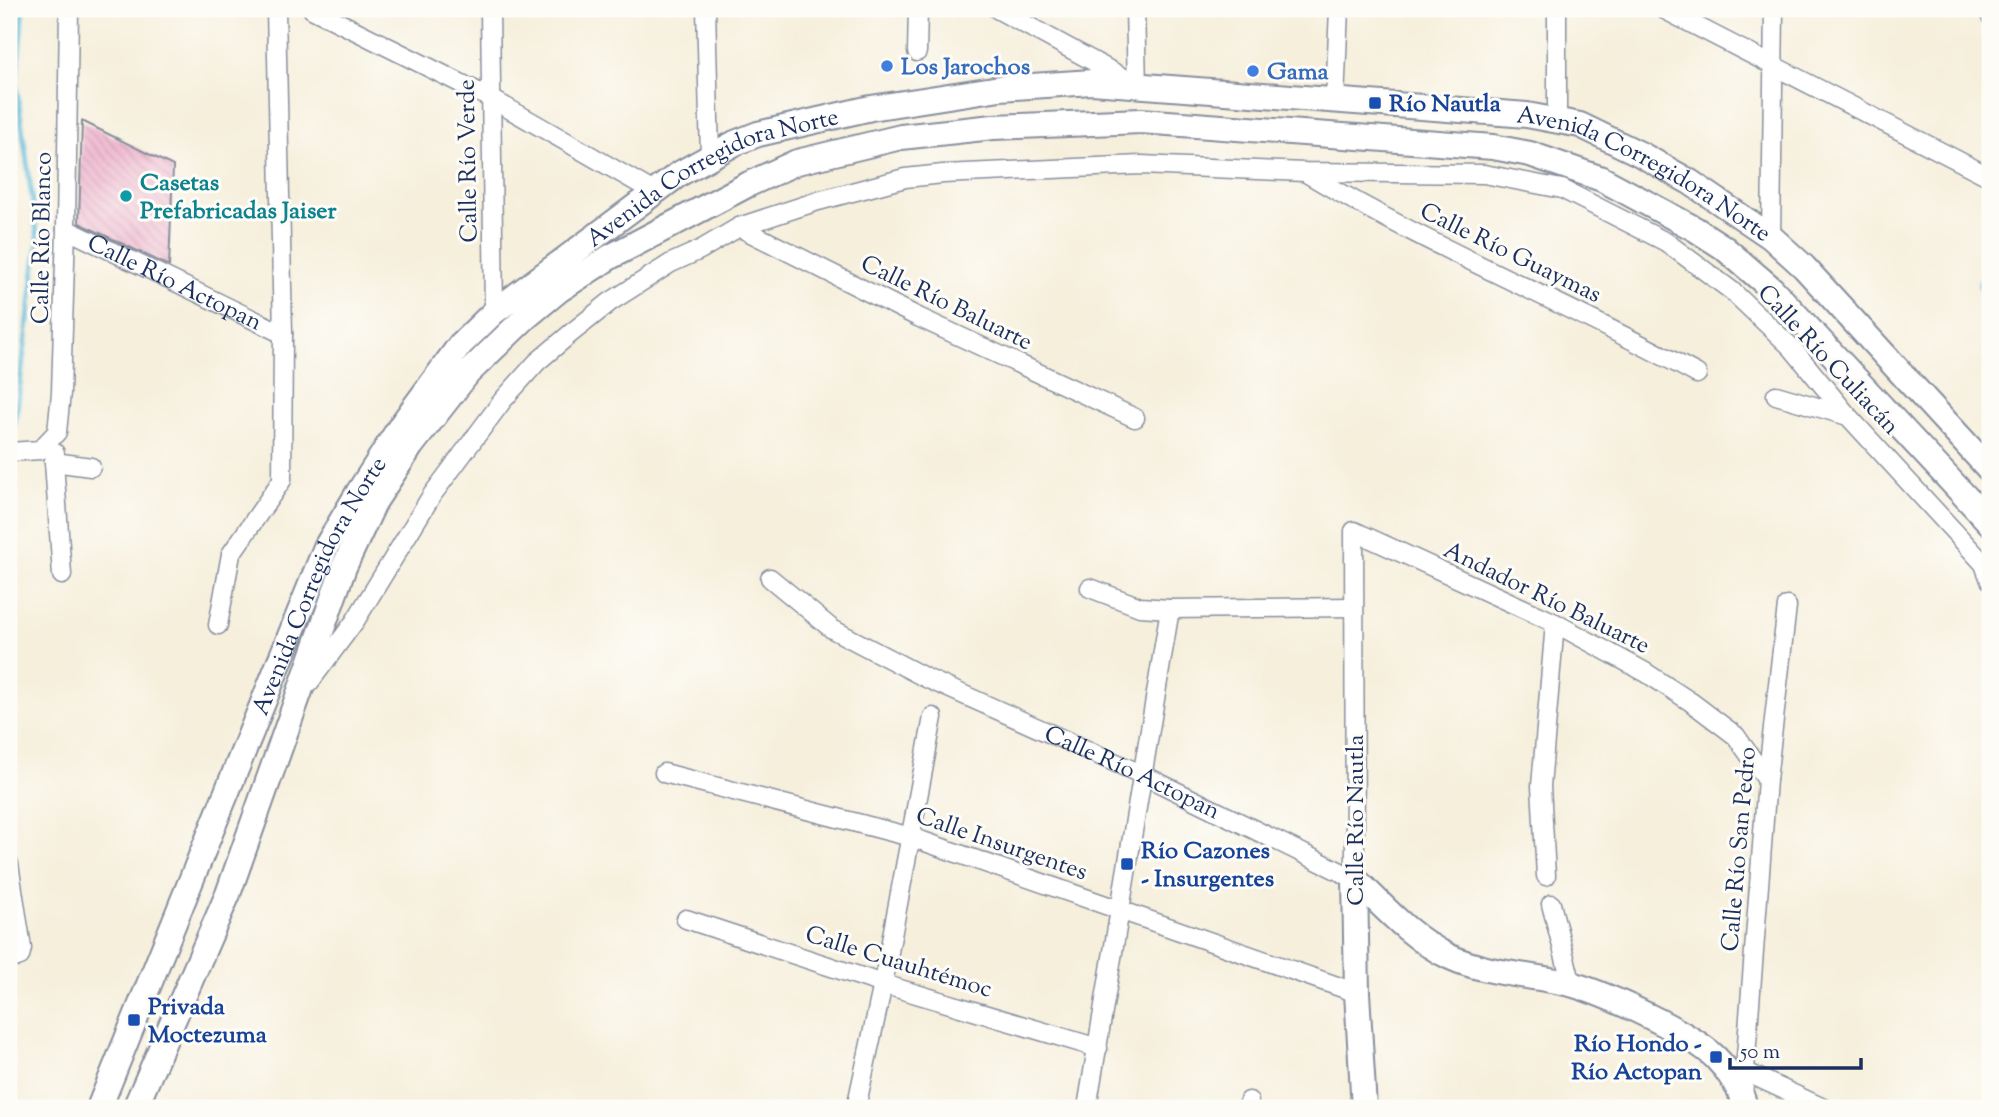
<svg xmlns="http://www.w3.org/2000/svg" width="1999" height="1117" viewBox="0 0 1999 1117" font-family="'Sorts Mill Goudy',serif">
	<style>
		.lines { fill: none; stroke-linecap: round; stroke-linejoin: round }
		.stream { stroke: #5abad8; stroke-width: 5 }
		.canal { stroke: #5abad8; stroke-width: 19 }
		.building { fill: url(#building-back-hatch) }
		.street-casing { stroke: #888f9d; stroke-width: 21 }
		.secondary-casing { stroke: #888f9d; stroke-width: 28 }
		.street { stroke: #fff; stroke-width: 18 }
		.secondary { stroke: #fff; stroke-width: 24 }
		.shop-dot { fill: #3f7fe0; stroke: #fdfcf7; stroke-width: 2.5 }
		.transit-dot { fill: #1a4fb4; stroke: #fdfcf7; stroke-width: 2.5 }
		.culture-dot { fill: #0f9aa8; stroke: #fdfcf7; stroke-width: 2.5 }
		.labels { text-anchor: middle; stroke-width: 6; stroke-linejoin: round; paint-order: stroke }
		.shop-label { font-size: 24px; font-weight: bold; fill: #366cbe; stroke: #fdfcf7; text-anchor: start }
		.transit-label { font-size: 24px; font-weight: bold; fill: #164399; stroke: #fdfcf7; text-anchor: start }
		.street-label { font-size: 24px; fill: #1b2f5e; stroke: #fdfcf7 }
		.culture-label { font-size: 24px; font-weight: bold; fill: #0d838f; stroke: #fdfcf7; text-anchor: start }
	</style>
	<defs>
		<pattern id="building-back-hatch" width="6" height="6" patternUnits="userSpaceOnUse" patternTransform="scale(1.75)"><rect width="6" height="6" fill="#eda8c6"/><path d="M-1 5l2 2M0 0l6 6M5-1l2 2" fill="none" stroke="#bf89a4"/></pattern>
	</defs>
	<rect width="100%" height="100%" fill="#fdfcf7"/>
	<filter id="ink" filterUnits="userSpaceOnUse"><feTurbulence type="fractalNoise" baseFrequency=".0143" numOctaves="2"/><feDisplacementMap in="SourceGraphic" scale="14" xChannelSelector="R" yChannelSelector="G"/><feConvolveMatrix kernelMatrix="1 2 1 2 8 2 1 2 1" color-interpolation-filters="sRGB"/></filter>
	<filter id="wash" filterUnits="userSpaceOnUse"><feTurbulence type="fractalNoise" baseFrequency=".00686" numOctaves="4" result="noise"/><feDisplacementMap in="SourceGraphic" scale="28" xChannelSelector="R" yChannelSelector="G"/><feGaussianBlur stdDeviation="1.57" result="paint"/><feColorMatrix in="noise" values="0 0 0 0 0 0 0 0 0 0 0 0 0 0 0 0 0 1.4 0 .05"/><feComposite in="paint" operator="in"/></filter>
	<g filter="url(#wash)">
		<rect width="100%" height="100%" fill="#f6efdc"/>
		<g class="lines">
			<!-- stream -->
			<path class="stream" d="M 9,448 L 16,416 L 38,240 L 16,84 L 23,9"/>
			<!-- canal -->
			<path class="canal" d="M 1987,285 L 1990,287"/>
		</g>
		<g id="blocks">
			<!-- building -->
			<path class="building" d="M 82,121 L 173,166 L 169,266 L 79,223 Z"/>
		</g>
	</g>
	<g filter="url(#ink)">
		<use href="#blocks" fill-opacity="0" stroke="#888f9d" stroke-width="2"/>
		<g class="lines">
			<!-- street casing -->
			<g class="street-casing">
				<g id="street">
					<path d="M 312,9 L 490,98 L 654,192"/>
					<path d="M 490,9 L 494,312"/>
					<path d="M 706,9 L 710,156"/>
					<path d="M 997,9 L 1137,85 L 1135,9"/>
					<path d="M 1663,9 L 1990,177"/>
					<path d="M 1990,9 L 1990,15"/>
					<path d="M 917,52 L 918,9"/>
					<path d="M 1335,100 L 1339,9"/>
					<path d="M 1557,119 L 1557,9"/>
					<path d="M 1308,174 C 1433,249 1569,304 1697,374"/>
					<path d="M 739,227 L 918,317 L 1135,418"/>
					<path id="s1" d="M 66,229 L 283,334"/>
					<path d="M 1771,237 L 1774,9"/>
					<path d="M 1776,395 L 1848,416"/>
					<path d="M 9,452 L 40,450 L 57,432 L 61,393 L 66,229 L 69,9"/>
					<path d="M 55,453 L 54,462 L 91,467"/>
					<path d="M 54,462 L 62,575"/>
					<path id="s2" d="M 770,578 L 832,629 L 926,678 L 1143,775 L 1355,879 L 1354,531 L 1555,623 L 1645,672 L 1691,702 L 1736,736 L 1767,780"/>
					<path d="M 1090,588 L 1140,607 L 1170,609 L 1353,607"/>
					<path d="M 218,625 L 231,554 L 282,480 L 283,334 L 276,9"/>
					<path d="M 309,683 L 355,621 L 432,495 L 503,400 L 537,362 L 570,334 L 610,302 L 671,263 L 700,250 L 739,227 L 818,201 L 905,178 L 943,174 L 1141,165 L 1305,172 L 1484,174 L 1562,189 L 1666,242 L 1732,291 L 1792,348 L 1848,416 L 1984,564 L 1990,580"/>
					<path d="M 664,773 L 911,837 L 1357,993"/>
					<path d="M 9,864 L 22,948 L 20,956 L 9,960"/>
					<path d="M 1546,876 L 1541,786 L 1555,623"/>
					<path d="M 1551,904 L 1572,985"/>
					<path d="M 686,919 L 883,984 L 1098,1048"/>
					<path d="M 1744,1071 L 1823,1108"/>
					<path d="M 1743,1096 L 1767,780 L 1787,606"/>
					<path d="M 856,1108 L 883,984 L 933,717"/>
					<path d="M 1087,1108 L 1170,609"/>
					<path d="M 1248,1108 L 1249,1101"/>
				</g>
			</g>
			<!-- secondary casing -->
			<g class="secondary-casing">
				<g id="secondary">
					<path d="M 1355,879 C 1384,907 1412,939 1450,957 C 1489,975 1533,974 1574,985 C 1608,995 1693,1034 1716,1058 C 1729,1071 1742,1091 1745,1108"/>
					<path d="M 1355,879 L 1357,993 L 1364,1108"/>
					<path id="s3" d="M 99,1108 L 326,547 L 358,493 L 402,424 L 460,345 L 494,312 L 679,174 L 735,143 L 758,134 L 871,108 L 1000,88 L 1092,82 L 1527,115 L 1580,125 L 1640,154 L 1690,182 L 1771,237 L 1804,267 L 1990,470"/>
					<path d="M 135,1108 L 228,894 L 344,567 L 375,501 L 411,446 L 468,373 L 525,318 L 559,290 L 610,257 L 749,184 L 797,162 L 901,137 L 993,127 L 1141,121 L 1493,147 L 1530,154 L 1602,179 L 1695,229 L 1723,247 L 1772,289 L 1990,523"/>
				</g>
			</g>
			<!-- street -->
			<use href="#street" class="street"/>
			<!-- secondary -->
			<use href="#secondary" class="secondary"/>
		</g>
	</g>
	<!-- markers -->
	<g class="shop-dot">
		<circle cx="887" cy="66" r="7"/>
		<circle cx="1253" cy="71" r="7"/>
	</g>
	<g class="transit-dot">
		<rect x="1368" y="96" width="14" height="14" rx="3.5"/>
		<rect x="1120" y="857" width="14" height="14" rx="3.5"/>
		<rect x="127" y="1013" width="14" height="14" rx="3.5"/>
		<rect x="1709" y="1050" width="14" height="14" rx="3.5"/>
	</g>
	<circle class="culture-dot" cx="126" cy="196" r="7"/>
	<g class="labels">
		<!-- shop labels -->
		<g class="shop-label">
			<text x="901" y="74">Los Jarochos</text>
			<text x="1267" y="79">Gama</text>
		</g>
		<!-- transit labels -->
		<g class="transit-label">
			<text x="1389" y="111">Río Nautla</text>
			<text x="1141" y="858">Río Cazones<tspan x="1141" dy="28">- Insurgentes</tspan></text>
			<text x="148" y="1014">Privada<tspan x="148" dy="28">Moctezuma</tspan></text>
			<text x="1702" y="1051" text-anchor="end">Río Hondo -<tspan x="1702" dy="28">Río Actopan</tspan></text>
		</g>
		<!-- street labels -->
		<g class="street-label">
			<text transform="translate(467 161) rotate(-91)" y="8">Calle Río Verde</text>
			<text dy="8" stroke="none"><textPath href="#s3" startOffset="2121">Avenida Corregidora Norte</textPath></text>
			<text dy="8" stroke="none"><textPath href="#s3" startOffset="1155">Avenida Corregidora Norte</textPath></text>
			<text transform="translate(41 238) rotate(-89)" y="8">Calle Río Blanco</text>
			<text transform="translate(1511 252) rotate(26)" y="8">Calle Río Guaymas</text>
			<text dy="8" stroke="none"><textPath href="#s1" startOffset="121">Calle Río Actopan</textPath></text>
			<text transform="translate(947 302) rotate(26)" y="8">Calle Río Baluarte</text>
			<text transform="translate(1829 359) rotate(47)" y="8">Calle Río Culiacán</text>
			<text dy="8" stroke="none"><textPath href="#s3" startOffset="567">Avenida Corregidora Norte</textPath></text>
			<text transform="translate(1547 597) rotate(26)" y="8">Andador Río Baluarte</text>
			<text dy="8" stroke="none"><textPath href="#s2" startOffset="413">Calle Río Actopan</textPath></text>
			<text transform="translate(1355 820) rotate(-90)" y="8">Calle Río Nautla</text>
			<text transform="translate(1002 843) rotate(19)" y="8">Calle Insurgentes</text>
			<text transform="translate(1738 849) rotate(-85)" y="8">Calle Río San Pedro</text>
			<text transform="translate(899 961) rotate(17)" y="8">Calle Cuauhtémoc</text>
		</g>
		<!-- culture labels -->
		<g class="culture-label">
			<text x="140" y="190">Casetas<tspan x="140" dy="28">Prefabricadas Jaiser</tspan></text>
		</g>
	</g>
	<!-- margin -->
	<rect width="1999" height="1117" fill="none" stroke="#fdfcf7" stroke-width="35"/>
	<!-- scale -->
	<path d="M1730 1058v10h131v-10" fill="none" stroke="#1b2f5e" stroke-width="3.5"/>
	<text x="1740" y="1058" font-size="21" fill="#1b2f5e" stroke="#fdfcf7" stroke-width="5" paint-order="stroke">50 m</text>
</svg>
